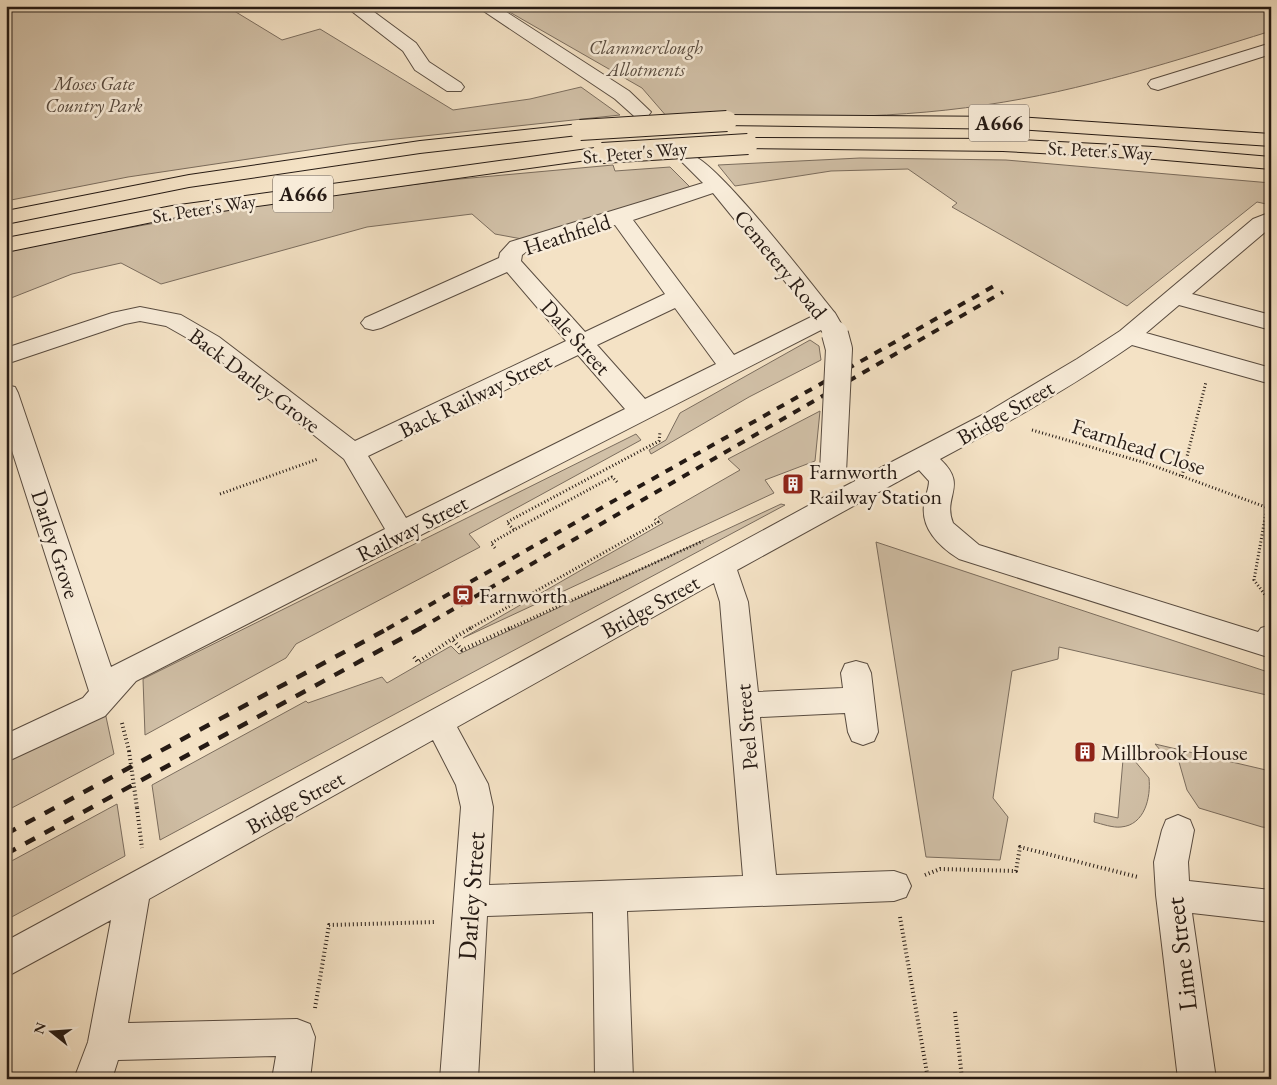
<svg xmlns="http://www.w3.org/2000/svg" width="1277" height="1085" viewBox="0 0 1277 1085" font-family="'EB Garamond',serif">
	<style>
		.green { fill: #d1c0a7; stroke: #7b6d5e }
		.lines { fill: none; stroke-linecap: round; stroke-linejoin: round }
		.minor-casing { stroke: #594c40; stroke-width: 2 }
		.highway-casing { stroke: #251a14; stroke-width: 2 }
		.path-far1 { stroke: #251a14; stroke-width: 3; stroke-dasharray: 1 2.5; stroke-linecap: butt }
		.path { stroke: #251a14; stroke-width: 4; stroke-dasharray: 1 3; stroke-linecap: butt }
		.minor { fill: #f8ecd9; fill-rule: evenodd }
		.highway { fill: #f4e2c5; fill-rule: evenodd }
		.rail-far1 { stroke: #251a14; stroke-width: 4; stroke-dasharray: 8 8; stroke-linecap: butt }
		.rail { stroke: #251a14; stroke-width: 4.5; stroke-dasharray: 11 11; stroke-linecap: butt }
		.minor-bridge-casing { stroke: #594c40; stroke-width: 28; stroke-linecap: butt }
		.highway-bridge-casing { stroke: #251a14; stroke-width: 22; stroke-linecap: butt }
		.path-bridge { stroke: #251a14; stroke-width: 4; stroke-dasharray: 1 3; stroke-linecap: butt }
		.minor-bridge { stroke: #f8ecd9; stroke-width: 26 }
		.highway-bridge { stroke: #f4e2c5; stroke-width: 20 }
		.labels { text-anchor: middle; stroke-width: 5; stroke-linejoin: round; paint-order: stroke }
		.far-park-label { font-size: 19px; font-style: italic; fill: #594c40; stroke: #f8ecd9 }
		.far-street-label { font-size: 19px; fill: #251a14; stroke: #f8ecd9 }
		.shield { fill: #f8ecd9; stroke: #64594f; stroke-width: 1 }
		.shield-label { font-size: 21px; font-weight: bold; fill: #251a14 }
		.street-label { font-size: 22px; fill: #251a14; stroke: #f8ecd9 }
		.poi-label { font-size: 22px; fill: #251a14; stroke: #f8ecd9; text-anchor: start }
		.near-street-label { font-size: 26px; fill: #251a14; stroke: #f8ecd9 }
	</style>
	<rect width="100%" height="100%" fill="#f4e2c5"/>
	<filter id="stains"><feTurbulence type="fractalNoise" baseFrequency=".004" numOctaves="4"/><feColorMatrix values="0 0 0 0 .2 0 0 0 0 .09 0 0 0 0 .02 0 0 0 .5 -.17"/></filter>
	<radialGradient id="worn" r=".72"><stop offset=".6" stop-color="#630" stop-opacity="0"/><stop offset="1" stop-color="#630" stop-opacity=".3"/></radialGradient>
	<!-- green -->
	<path class="green" d="M 6,6 L 226,6 L 282,40 L 320,29 L 453,110 L 530,99 L 581,87 L 620,115 L 349,144 L 128,177 L 6,201 Z
		M 499,6 L 1271,6 L 1271,31 C 1178,60 1082,91 985,105 C 881,121 773,117 668,118 L 642,88 Z
		M 860,158 L 1006,160 L 1271,183 L 1271,205 L 1257,202 L 1127,306 L 952,207 L 957,203 L 908,169 L 831,171 L 735,186 L 718,165 Z
		M 613,165 L 615,171 L 670,167 L 691,188 L 522,239 L 495,234 L 472,214 L 367,227 L 161,284 L 121,263 L 72,274 L 6,300 L 6,250 L 266,203 L 449,180 Z
		M 810,340 L 819,346 L 821,360 L 749,397 L 651,454 L 649,450 L 666,440 L 680,413 Z
		M 820,411 L 815,461 L 765,480 L 774,493 L 463,638 L 663,523 L 658,517 L 740,470 L 728,459 Z
		M 636,434 L 641,440 L 469,534 L 480,547 L 296,644 L 286,658 L 145,735 L 143,679 Z
		M 781,504 L 785,505 L 160,840 L 152,785 L 306,701 L 308,703 L 382,677 L 387,683 L 451,646 L 459,654 Z
		M 876,542 L 1271,673 L 1271,696 L 1059,647 L 1058,659 L 1012,671 L 993,798 L 1008,817 L 1000,860 L 926,857 Z
		M 105,712 L 114,754 L 6,811 L 6,762 Z
		M 1155,744 L 1266,770 L 1266,760 L 1271,761 L 1271,828 L 1262,827 L 1199,808 L 1187,790 L 1179,762 L 1167,758 Z
		M 1124,748 L 1149,778 C 1151,797 1145,825 1121,827 C 1113,828 1102,824 1094,822 L 1095,813 L 1118,818 Z
		M 117,804 L 125,856 L 6,920 L 6,864 Z"/>
	<g class="lines">
		<!-- minor casing -->
		<g class="minor-casing">
			<path id="minor" d="M 345,6 L 366,6 L 416,43 L 429,62 L 461,83 L 464,87 L 461,91 L 447,91 L 415,70 L 403,51 Z
				M 476,6 L 497,6 L 629,91 L 651,112 L 648,116 L 634,116 L 615,99 Z
				M 1271,43 L 1271,54 L 1158,90 L 1151,88 L 1148,84 L 1151,80 Z
				M 691,155 C 717,161 812,285 835,313 L 847,334 L 843,339 L 835,342 L 827,339 L 821,330 L 136,681 L 105,716 L 6,762 L 6,734 L 83,698 L 89,691 L 6,432 L 6,385 L 15,387 L 18,393 L 111,667 L 385,529 L 344,459 L 203,347 L 166,326 L 140,321 L 125,324 L 6,364 L 6,348 L 112,313 L 140,307 L 181,315 L 219,337 L 355,441 L 566,341 L 507,272 L 381,328 L 373,330 L 365,328 L 361,323 L 365,318 L 499,258 L 500,253 L 510,242 L 703,183 L 681,161 L 684,157 ZM 713,193 L 813,316 L 734,355 L 633,220 ZM 615,225 L 665,294 L 585,332 L 521,261 L 522,255 L 526,252 ZM 675,308 L 716,364 L 645,399 L 597,345 ZM 578,355 L 625,409 L 406,518 L 368,456 Z
				M 1271,212 L 1271,227 L 1192,294 L 1271,315 L 1271,330 L 1179,305 L 1146,333 L 1271,368 L 1271,384 L 1132,345 C 1070,388 1006,424 940,459 C 969,486 942,496 953,523 L 979,545 L 1258,632 L 1261,628 L 1271,625 L 1271,658 L 959,559 C 940,547 921,529 924,505 C 925,496 929,489 929,481 L 919,470 L 737,570 L 748,602 L 758,692 L 843,688 L 841,673 L 845,664 L 856,661 L 867,664 L 871,673 L 878,732 L 874,741 L 863,745 L 852,741 L 848,732 L 845,713 L 760,717 L 776,875 L 894,871 L 906,875 L 911,886 L 906,897 L 894,901 L 627,911 L 633,1079 L 595,1079 L 593,912 L 487,916 L 478,1079 L 440,1079 L 461,807 L 456,785 L 433,740 L 149,899 L 128,1023 L 297,1019 L 310,1024 L 315,1037 L 310,1079 L 272,1079 L 276,1056 L 118,1060 L 112,1079 L 74,1079 L 88,1042 L 111,920 L 6,977 L 6,941 L 830,494 L 986,413 L 1077,359 L 1120,331 L 1253,219 ZM 714,583 L 720,602 L 743,876 L 489,885 L 493,807 L 488,784 L 457,727 Z
				M 1178,815 L 1190,820 L 1194,830 L 1188,862 L 1189,881 L 1271,890 L 1271,922 L 1192,913 L 1216,1079 L 1178,1079 L 1156,895 L 1154,862 L 1162,830 L 1166,820 Z"/>
		</g>
		<!-- highway casing -->
		<g class="highway-casing">
			<path id="highway" d="M 727,115 L 1017,117 L 1271,134 L 1271,146 L 1017,129 L 720,125 L 717,121 L 720,117 Z
				M 580,124 L 587,126 L 590,130 L 587,134 L 420,153 L 189,187 L 6,224 L 6,211 L 189,175 L 420,141 Z
				M 748,138 L 1003,139 L 1154,147 L 1271,157 L 1271,169 L 1154,159 L 1003,151 L 741,148 L 738,144 L 741,140 Z
				M 602,147 L 609,149 L 612,153 L 609,157 L 172,218 L 6,252 L 6,238 L 172,206 Z"/>
		</g>
		<!-- path-far1 -->
		<path class="path-far1" d="M 1032,430 L 1146,463 L 1271,509
			M 1182,476 L 1206,382
			M 617,482 L 612,477 L 514,530 L 507,522 L 659,441 L 660,432
			M 220,494 L 318,459
			M 1267,507 L 1254,580 L 1271,603
			M 495,548 L 491,543 L 514,530
			M 469,629 L 658,522 L 655,519
			M 508,629 L 703,541"/>
		<!-- path -->
		<path class="path" d="M 471,628 L 452,639 L 462,650 L 510,628
			M 414,657 L 418,662 L 452,639
			M 122,723 L 129,751
			M 137,808 L 142,848
			M 925,875 L 940,869 L 1016,871 L 1020,847 L 1138,877
			M 900,917 L 928,1079
			M 315,1008 L 329,925 L 436,922
			M 955,1012 L 962,1079"/>
		<!-- minor -->
		<use href="#minor" class="minor"/>
		<!-- highway -->
		<use href="#highway" class="highway"/>
		<!-- rail-far1 -->
		<path class="rail-far1" d="M 387,629 L 994,286
			M 419,629 L 1003,292"/>
		<!-- rail -->
		<path class="rail" d="M 6,834 L 389,628
			M 6,854 L 421,628"/>
		<!-- minor-bridge casing -->
		<g class="minor-bridge-casing">
			<path id="minor-bridge" d="M 833,472 L 839,349 L 835,334"/>
		</g>
		<!-- highway-bridge casing -->
		<g class="highway-bridge-casing">
			<path id="highway-bridge" d="M 580,130 L 727,121
				M 602,153 L 748,144"/>
		</g>
		<!-- path-bridge -->
		<path class="path-bridge" d="M 129,751 L 137,808"/>
		<!-- minor-bridge -->
		<use href="#minor-bridge" class="minor-bridge"/>
		<!-- highway-bridge -->
		<use href="#highway-bridge" class="highway-bridge"/>
	</g>
	<!-- icons -->
	<defs>
		<g id="building-square" transform="scale(1.125)"><rect x="-9" y="-9" width="18" height="18" rx="4" fill="#8f2418" stroke="#f8ecd9"/><path d="M-4-6H4V6H1V3H-1V6H-4ZM-2.5-4.3h1.7v1.8h-1.7ZM.8-4.3h1.7v1.8H.8ZM-2.5-1h1.7V.8h-1.7ZM.8-1h1.7V.8H.8Z" fill="#fff"/></g>
		<g id="station-square" transform="scale(1.125)"><rect x="-9" y="-9" width="18" height="18" rx="4" fill="#8f2418" stroke="#f8ecd9"/><path d="M-3-6H3Q5-6 5-4V2Q5 4 3 4L4.5 6H3L1.5 4h-3L-3 6H-4.5L-3 4Q-5 4-5 2V-4Q-5-6-3-6ZM-3.5-4v3h7v-3ZM-3.5 1v1.5H-2V1ZM2 1v1.5H3.5V1Z" fill="#fff"/></g>
	</defs>
	<g fill-rule="evenodd">
		<use href="#building-square" x="793" y="484"/>
		<use href="#station-square" x="463" y="595"/>
		<use href="#building-square" x="1085" y="752"/>
	</g>
	<g class="labels">
		<!-- far-park labels -->
		<g class="far-park-label">
			<text x="646" y="54">Clammerclough<tspan x="646" dy="22">Allotments</tspan></text>
			<text x="94" y="90">Moses Gate<tspan x="94" dy="22">Country Park</tspan></text>
		</g>
		<!-- far-street labels -->
		<g class="far-street-label">
			<text transform="translate(1100 150) rotate(3)" y="7">St. Peter's Way</text>
			<text transform="translate(635 152) rotate(-5)" y="7">St. Peter's Way</text>
			<text transform="translate(204 208) rotate(-9)" y="7">St. Peter's Way</text>
		</g>
		<!-- shield labels -->
		<g class="shield">
			<rect x="969" y="104.5" width="60" height="37" rx="4"/>
			<rect x="273" y="175.5" width="60" height="37" rx="4"/>
		</g>
		<g class="shield-label">
			<text x="999" y="130">A666</text>
			<text x="303" y="201">A666</text>
		</g>
		<!-- street labels -->
		<g class="street-label">
			<text transform="translate(567 234) rotate(-18)" y="8">Heathfield</text>
			<text transform="translate(781 264) rotate(51)" y="8">Cemetery Road</text>
			<text transform="translate(576 337) rotate(48)" y="8">Dale Street</text>
			<text transform="translate(255 380) rotate(37)" y="8">Back Darley Grove</text>
			<text transform="translate(475 395) rotate(-26)" y="8">Back Railway Street</text>
			<text transform="translate(1005 412) rotate(-30)" y="8">Bridge Street</text>
			<text transform="translate(1139 446) rotate(18)" y="8">Fearnhead Close</text>
			<text transform="translate(412 528) rotate(-27)" y="8">Railway Street</text>
			<text transform="translate(56 544) rotate(72)" y="8">Darley Grove</text>
			<text transform="translate(650 606) rotate(-29)" y="8">Bridge Street</text>
			<text transform="translate(746 727) rotate(-95)" y="8">Peel Street</text>
			<text transform="translate(295 802) rotate(-29)" y="8">Bridge Street</text>
		</g>
		<!-- poi labels -->
		<g class="poi-label">
			<text x="809" y="479">Farnworth<tspan x="809" dy="25">Railway Station</tspan></text>
			<text x="479" y="603">Farnworth</text>
			<text x="1101" y="760">Millbrook House</text>
		</g>
		<!-- near-street labels -->
		<g class="near-street-label">
			<text transform="translate(471 896) rotate(-86)" y="9">Darley Street</text>
			<text transform="translate(1181 954) rotate(-97)" y="9">Lime Street</text>
		</g>
	</g>
	<!-- margin -->
	<rect width="1277" height="1085" fill="none" stroke="#f4e2c5" stroke-width="25"/>
	<rect x="8" y="8" width="1262" height="1070" fill="none" stroke="#251a14" stroke-width="2.5"/>
	<rect x="12" y="12" width="1252" height="1060" fill="none" stroke="#251a14"/>
	<!-- north arrow -->
	<g transform="translate(52 1032) rotate(287)" stroke="#f8ecd9" stroke-width="4" paint-order="stroke">
	<path d="M0-4L9 19L0 12L-9 19Z" fill="#251a14"/>
	<text y="-8" font-size="14" font-weight="bold" text-anchor="middle" fill="#251a14">N</text>
	</g>
	<rect width="100%" height="100%" filter="url(#stains)"/>
	<rect width="100%" height="100%" fill="url(#worn)"/>
</svg>
